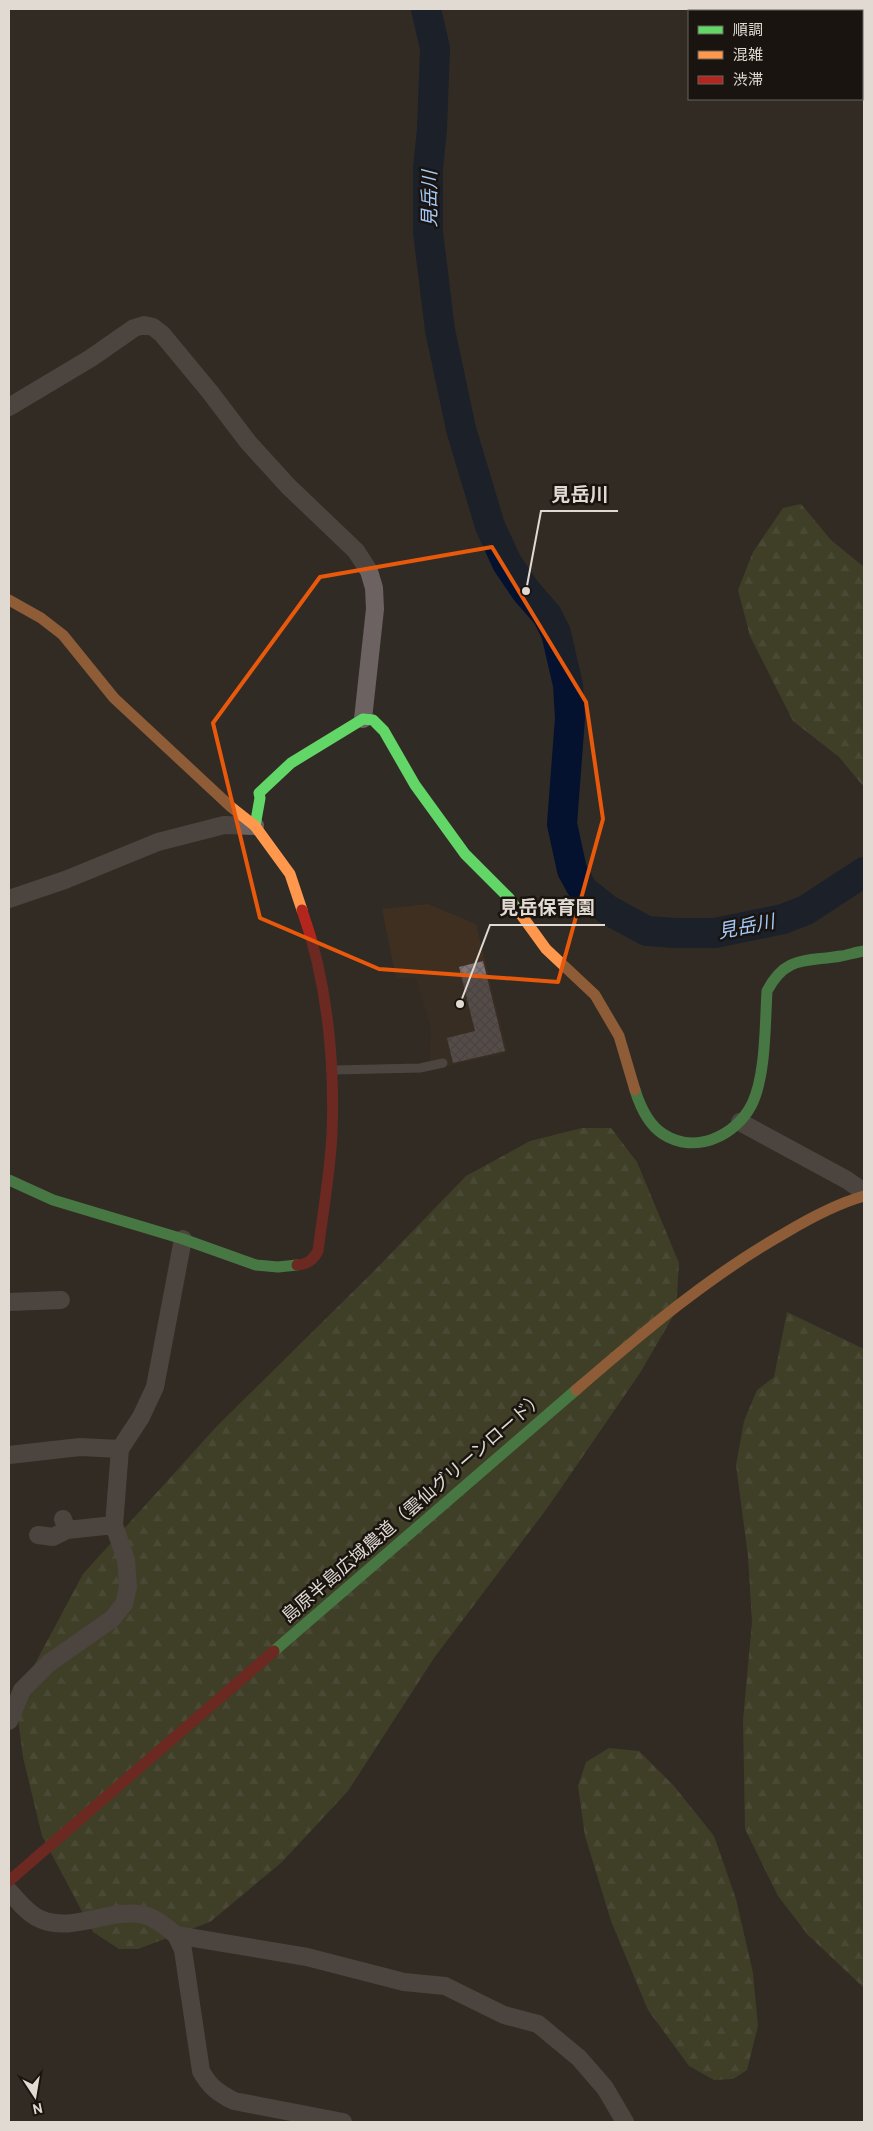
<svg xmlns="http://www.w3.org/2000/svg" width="873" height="2131" viewBox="0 0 873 2131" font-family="Overpass,'Noto Sans JP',sans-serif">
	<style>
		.built { fill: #3e2f21 }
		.forest { fill: url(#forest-firs) }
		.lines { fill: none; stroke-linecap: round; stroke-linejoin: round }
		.river { stroke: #04122f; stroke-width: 30 }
		.building { fill: url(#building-cross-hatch) }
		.lane { stroke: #6b6261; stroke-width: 9 }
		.street { stroke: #6b6261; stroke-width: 18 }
		.fast { stroke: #63d668; stroke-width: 11 }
		.slow { stroke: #ff974d; stroke-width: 11 }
		.jam { stroke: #b3261e; stroke-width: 11 }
		.marked { fill: none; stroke: #e8590c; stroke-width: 4; stroke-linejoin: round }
		.labels { text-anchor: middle; stroke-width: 5; stroke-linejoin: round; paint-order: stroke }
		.street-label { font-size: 18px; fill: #e1dad3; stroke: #19140f }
		.water-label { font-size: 19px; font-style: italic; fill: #a2c9fa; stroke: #19140f }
		.leader { fill: none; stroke: #e1dad3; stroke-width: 2 }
		.callout-dot { fill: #e1dad3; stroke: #19140f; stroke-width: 2 }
		.callout-label { font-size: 19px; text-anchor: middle; font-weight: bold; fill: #e1dad3; stroke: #19140f; stroke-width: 5; stroke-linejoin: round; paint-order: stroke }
	</style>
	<defs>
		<pattern id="forest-firs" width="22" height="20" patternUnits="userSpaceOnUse" patternTransform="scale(1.25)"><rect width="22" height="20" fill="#50562c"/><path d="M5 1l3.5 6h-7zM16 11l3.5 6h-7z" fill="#696e4a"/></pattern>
		<pattern id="building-cross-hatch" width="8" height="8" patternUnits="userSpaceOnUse" patternTransform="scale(1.25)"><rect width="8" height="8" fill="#817476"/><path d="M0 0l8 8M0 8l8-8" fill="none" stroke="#696060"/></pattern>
	</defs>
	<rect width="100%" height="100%" fill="#312b25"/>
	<!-- built -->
	<path class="built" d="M 428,904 L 476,924 L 508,1053 L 429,1070 L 431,1029 L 416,979 L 396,978 L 382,909 Z"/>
	<!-- forest -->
	<path class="forest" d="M 801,504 L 831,540 L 864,567 L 864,787 L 839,757 L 793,721 L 750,636 L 738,590 L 753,552 L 783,508 Z
		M 582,1128 L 611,1128 L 637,1162 L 679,1263 L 676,1311 L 640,1373 L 548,1507 L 434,1658 L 348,1791 L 282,1862 L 210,1922 L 138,1949 L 119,1949 L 93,1932 L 42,1836 L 23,1757 L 18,1719 L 29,1675 L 83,1574 L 217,1426 L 373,1272 L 466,1176 L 530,1141 Z
		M 787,1312 L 864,1349 L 864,1988 L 808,1935 L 778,1896 L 745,1829 L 743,1720 L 752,1622 L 748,1556 L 736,1465 L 744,1421 L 757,1390 L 774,1377 Z
		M 609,1748 L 639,1751 L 674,1786 L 714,1836 L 736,1899 L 753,1973 L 758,2026 L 747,2070 L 733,2079 L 714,2080 L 689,2066 L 648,2010 L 611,1921 L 585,1836 L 578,1786 L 586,1762 Z"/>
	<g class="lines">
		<!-- river -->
		<path class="river" d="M 426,9 L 435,48 L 432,129 L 428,168 L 428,232 L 440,330 L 461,429 L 490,526 L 507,563 L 526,591 L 547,615 L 556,633 L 568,685 L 570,718 L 562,824 L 572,870 L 583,890 L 608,910 L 647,931 L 675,933 L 715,933 L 783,919 L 806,910 L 864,872"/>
	</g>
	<!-- building -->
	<path class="building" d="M 483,961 L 505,1051 L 453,1063 L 447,1038 L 475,1031 L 459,967 Z"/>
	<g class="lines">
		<!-- lane -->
		<path class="lane" d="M 335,1070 L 420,1068 L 443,1063"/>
		<!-- street -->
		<path class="street" d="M 9,407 L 91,358 L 134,328 L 144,325 L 153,327 L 162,334 L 210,392 L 248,442 L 288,486 L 356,551 L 369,571 L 374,588 L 375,609 L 363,719
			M 9,899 L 65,880 L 158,842 L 224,825 L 255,826
			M 740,1122 L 847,1180 L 864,1192
			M 9,1302 L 61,1300
			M 9,1455 L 80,1447 L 120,1449 L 141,1417 L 155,1387 L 183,1239
			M 63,1519 L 67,1530 L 114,1525
			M 38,1535 L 53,1537 L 67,1530
			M 9,1721 L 22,1690 L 49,1663 L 112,1619 L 124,1604 L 128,1587 L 126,1560 L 114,1525 L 120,1449
			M 9,1891 C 18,1901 28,1914 40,1919 C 73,1934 110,1907 144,1915 C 156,1918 166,1927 176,1935 L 307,1957 L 404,1982 L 445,1986 L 504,2015 L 538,2024 L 579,2058 L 605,2088 L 625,2122
			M 176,1935 L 183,1950 L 201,2071 C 209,2086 218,2093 234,2101 L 343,2122"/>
		<!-- fast -->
		<path class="fast" d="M 255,826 L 260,798 L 259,793 L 291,763 L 363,719 L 373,720 L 384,731 L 415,785 L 465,854 L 509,898 L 517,909
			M 635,1090 C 640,1106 649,1125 663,1134 C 695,1155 736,1136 752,1104 C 766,1075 765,1023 767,991 C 786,955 806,962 841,956 C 848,955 856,952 864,951
			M 9,1180 L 53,1200 L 183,1239 L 256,1265 L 278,1267 L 297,1265
			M 274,1651 L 576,1390"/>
		<!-- slow -->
		<path class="slow" d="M 9,600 L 41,618 L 63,635 L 114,698 L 231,807 L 255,826 L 290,874 L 302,910
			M 517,909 L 546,949 L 595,995 L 619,1036 L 635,1090
			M 576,1390 C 642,1333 709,1276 785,1233 C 810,1218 836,1204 864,1196"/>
		<!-- jam -->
		<path class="jam" d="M 297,1265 C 308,1264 313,1260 318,1251 C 323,1212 330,1173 332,1134 C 335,1060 327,980 302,910
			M 9,1881 L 274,1651"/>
	</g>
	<!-- marked area -->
	<path d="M0 0H873V2131H0ZM 492,547 L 586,702 L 603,819 L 558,982 L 379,969 L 260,918 L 213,723 L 320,577 Z" fill="#312b25" fill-opacity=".55" fill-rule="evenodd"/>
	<path class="marked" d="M 492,547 L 586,702 L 603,819 L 558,982 L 379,969 L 260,918 L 213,723 L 320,577 Z"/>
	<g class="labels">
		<!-- street labels -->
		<g class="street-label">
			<text transform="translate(413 1507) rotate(-41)" y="6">島原半島広域農道（雲仙グリーンロード）</text>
		</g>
		<!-- water labels -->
		<g class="water-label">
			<text transform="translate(429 199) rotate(-90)" y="7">見岳川</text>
			<text transform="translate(746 926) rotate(-11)" y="7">見岳川</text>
		</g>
	</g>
	<!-- callouts -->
	<path class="leader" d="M526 591L541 511H618M460 1004L490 925H605"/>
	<g class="callout-dot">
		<circle cx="526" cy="591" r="5"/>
		<circle cx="460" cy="1004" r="5"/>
	</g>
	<g class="callout-label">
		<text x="580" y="501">見岳川</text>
		<text x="547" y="914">見岳保育園</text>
	</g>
	<!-- border -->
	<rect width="873" height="2131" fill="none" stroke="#e1dad3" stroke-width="20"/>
	<!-- legend -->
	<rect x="688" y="10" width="175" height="90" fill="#19140f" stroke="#69635d"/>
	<rect x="698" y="26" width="25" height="8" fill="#63d668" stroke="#69635d"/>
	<text x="733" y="35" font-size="15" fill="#e1dad3">順調</text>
	<rect x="698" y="51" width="25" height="8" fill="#ff974d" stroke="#69635d"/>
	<text x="733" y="60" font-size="15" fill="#e1dad3">混雑</text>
	<rect x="698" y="76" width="25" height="8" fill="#b3261e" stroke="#69635d"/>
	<text x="733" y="85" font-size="15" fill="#e1dad3">渋滞</text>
	<!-- north arrow -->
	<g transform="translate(35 2096) rotate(168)" stroke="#19140f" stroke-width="4" paint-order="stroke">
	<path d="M0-4L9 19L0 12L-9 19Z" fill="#e1dad3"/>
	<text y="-8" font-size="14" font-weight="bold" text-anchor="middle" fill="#e1dad3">N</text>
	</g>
</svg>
